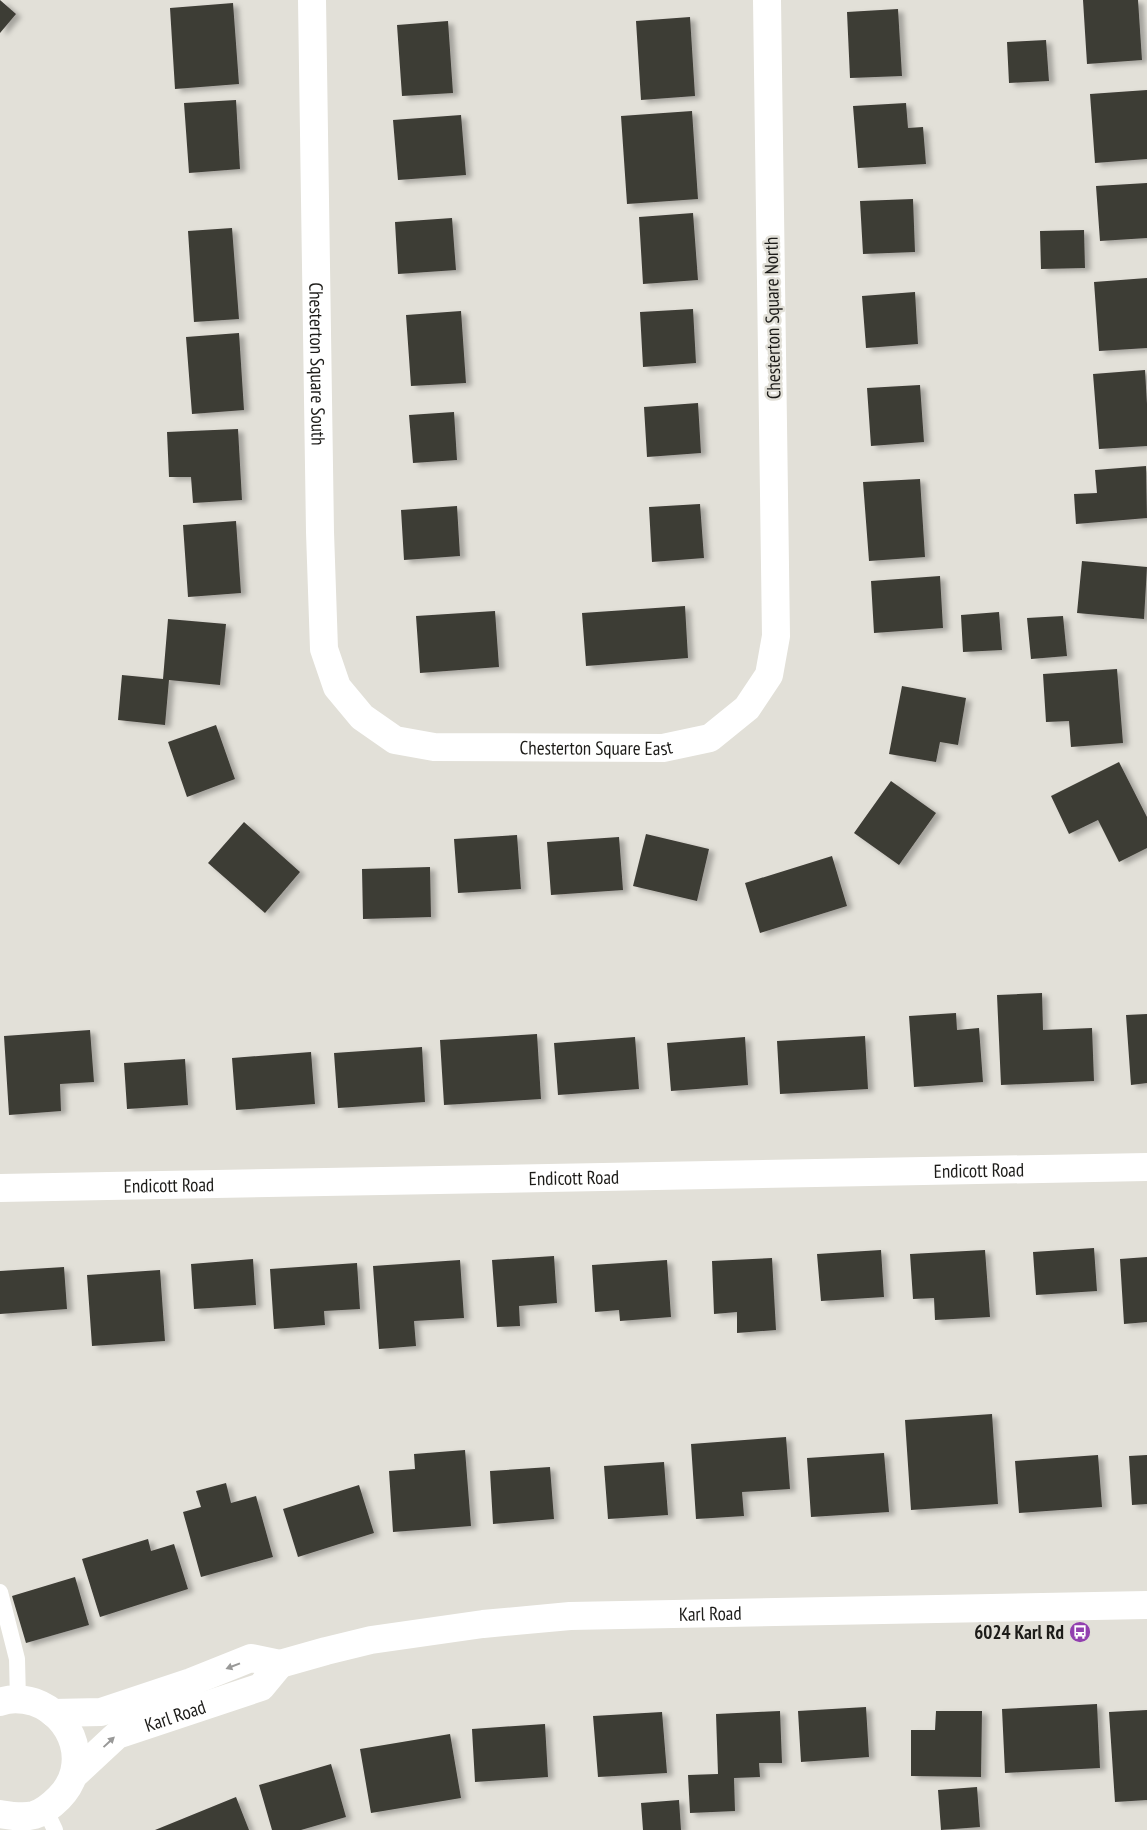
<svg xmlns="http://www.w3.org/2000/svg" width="1147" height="1830" viewBox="0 0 1147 1830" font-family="'PT Sans Narrow',sans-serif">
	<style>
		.building { fill: #3e3c36; filter: url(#shadow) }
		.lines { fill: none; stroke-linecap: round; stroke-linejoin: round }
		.lane { stroke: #fff; stroke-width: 16 }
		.street { stroke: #fff; stroke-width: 28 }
		.secondary { stroke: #fff; stroke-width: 28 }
		.oneway { fill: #999998 }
		.labels { text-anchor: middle; stroke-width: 5; stroke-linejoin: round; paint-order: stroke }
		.street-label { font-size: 19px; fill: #1d1c19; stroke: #e2e0d8 }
		.poi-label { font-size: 19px; font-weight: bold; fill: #1d1c19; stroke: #e2e0d8; text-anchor: end }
	</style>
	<defs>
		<filter id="shadow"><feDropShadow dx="5.5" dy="3" stdDeviation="2.5" flood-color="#0004"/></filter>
	</defs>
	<rect width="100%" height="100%" fill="#e2e0d8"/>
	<!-- building -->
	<path class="building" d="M 0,0 L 16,14 L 0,33 Z
		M 1083,0 L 1138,0 L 1142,60 L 1087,64 Z
		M 233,3 L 239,84 L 175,89 L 170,8 Z
		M 898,9 L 902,76 L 850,78 L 847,12 Z
		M 690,17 L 695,96 L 641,100 L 636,21 Z
		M 448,21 L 453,93 L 402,96 L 397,25 Z
		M 1046,40 L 1049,81 L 1009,83 L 1007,42 Z
		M 1147,90 L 1147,159 L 1095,163 L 1090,94 Z
		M 236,100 L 240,169 L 189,173 L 184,103 Z
		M 906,103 L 908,128 L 923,127 L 926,164 L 858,168 L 853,106 Z
		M 692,111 L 698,199 L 627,204 L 621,116 Z
		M 461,115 L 466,175 L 398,180 L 393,120 Z
		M 1147,183 L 1147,238 L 1100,241 L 1096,186 Z
		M 913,199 L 915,252 L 863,254 L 860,201 Z
		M 693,213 L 698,280 L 643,284 L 639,217 Z
		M 452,218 L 456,270 L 398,274 L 395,222 Z
		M 232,228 L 239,319 L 194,322 L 188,231 Z
		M 1084,230 L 1085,268 L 1041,269 L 1040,231 Z
		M 1147,278 L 1147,348 L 1099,351 L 1094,282 Z
		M 915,292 L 918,344 L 866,348 L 862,296 Z
		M 693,309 L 696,363 L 643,367 L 640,312 Z
		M 461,311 L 466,383 L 411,386 L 406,315 Z
		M 239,333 L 244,410 L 192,414 L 186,337 Z
		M 1145,370 L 1147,404 L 1147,446 L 1099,449 L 1093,374 Z
		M 920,385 L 924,442 L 871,446 L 867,388 Z
		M 698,403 L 701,453 L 647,457 L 644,407 Z
		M 454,412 L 457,460 L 413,463 L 409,415 Z
		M 238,429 L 242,500 L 193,503 L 191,477 L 169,477 L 167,432 Z
		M 1146,466 L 1147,518 L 1076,524 L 1074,494 L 1097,493 L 1095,470 Z
		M 920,479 L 925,557 L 869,561 L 863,482 Z
		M 700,504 L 704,558 L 652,562 L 649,507 Z
		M 457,506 L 460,556 L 404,560 L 401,510 Z
		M 236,521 L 241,593 L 188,597 L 183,525 Z
		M 1082,561 L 1147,567 L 1144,619 L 1077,613 Z
		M 940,576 L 943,628 L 874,633 L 871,581 Z
		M 685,606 L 688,658 L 586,666 L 582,613 Z
		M 495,611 L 499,667 L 420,673 L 416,616 Z
		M 999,612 L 1002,650 L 963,652 L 961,615 Z
		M 1063,616 L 1067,656 L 1031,659 L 1027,618 Z
		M 168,619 L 226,624 L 220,685 L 169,680 L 165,725 L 118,720 L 122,675 L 163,679 Z
		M 1117,669 L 1123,743 L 1071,747 L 1069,721 L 1046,722 L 1043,674 Z
		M 902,686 L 966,698 L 958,745 L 940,742 L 936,762 L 889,754 Z
		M 216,725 L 235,779 L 187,797 L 168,742 Z
		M 1119,762 L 1147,817 L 1147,848 L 1119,862 L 1098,820 L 1069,834 L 1051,796 Z
		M 891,781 L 936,813 L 899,865 L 854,833 Z
		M 244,822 L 300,872 L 265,913 L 208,863 Z
		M 646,834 L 709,849 L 697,901 L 633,886 Z
		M 517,835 L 521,889 L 458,893 L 454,839 Z
		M 619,837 L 623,890 L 551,895 L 547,842 Z
		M 832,856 L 847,906 L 760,933 L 745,883 Z
		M 430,867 L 431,917 L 363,919 L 362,869 Z
		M 1042,993 L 1043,1030 L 1092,1028 L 1094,1081 L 1001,1085 L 997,995 Z
		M 956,1013 L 957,1030 L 979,1028 L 983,1082 L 914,1087 L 909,1016 Z
		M 1147,1014 L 1147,1083 L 1131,1085 L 1126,1015 Z
		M 90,1030 L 94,1082 L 60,1084 L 61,1111 L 9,1115 L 4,1036 Z
		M 537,1034 L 541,1099 L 444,1105 L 440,1040 Z
		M 865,1036 L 868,1089 L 780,1094 L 777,1041 Z
		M 635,1037 L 639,1089 L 558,1095 L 554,1043 Z
		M 745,1037 L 748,1085 L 671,1091 L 667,1043 Z
		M 422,1047 L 425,1102 L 338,1108 L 334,1053 Z
		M 311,1052 L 315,1104 L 236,1110 L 232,1058 Z
		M 185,1059 L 188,1105 L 127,1109 L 124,1063 Z
		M 1094,1248 L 1097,1291 L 1036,1295 L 1033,1252 Z
		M 881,1250 L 884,1297 L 821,1301 L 817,1254 Z
		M 985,1250 L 990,1317 L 935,1320 L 934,1298 L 913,1299 L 910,1254 Z
		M 554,1256 L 557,1303 L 519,1306 L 520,1326 L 497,1327 L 492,1260 Z
		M 1147,1257 L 1147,1322 L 1124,1324 L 1120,1259 Z
		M 772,1258 L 776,1330 L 737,1333 L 737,1312 L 714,1314 L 712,1261 Z
		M 253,1259 L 256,1305 L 194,1309 L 191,1264 Z
		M 460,1260 L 464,1318 L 414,1321 L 416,1346 L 379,1349 L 373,1266 Z
		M 667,1260 L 671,1317 L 620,1321 L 619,1310 L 595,1312 L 592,1265 Z
		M 357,1263 L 360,1309 L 324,1311 L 325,1325 L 274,1329 L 270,1269 Z
		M 64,1267 L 67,1309 L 0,1314 L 0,1271 Z
		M 160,1270 L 165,1341 L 92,1346 L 87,1275 Z
		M 992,1414 L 998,1504 L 911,1510 L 905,1420 Z
		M 786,1437 L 790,1489 L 742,1492 L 744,1516 L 696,1519 L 691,1444 Z
		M 465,1450 L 471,1526 L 393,1532 L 389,1471 L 415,1469 L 414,1454 Z
		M 884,1453 L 889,1512 L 811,1517 L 807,1458 Z
		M 1098,1455 L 1102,1507 L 1019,1513 L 1015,1461 Z
		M 1147,1455 L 1147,1504 L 1132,1505 L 1129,1456 Z
		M 664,1462 L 668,1515 L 608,1519 L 604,1466 Z
		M 550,1467 L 554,1519 L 493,1524 L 490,1471 Z
		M 226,1483 L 231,1503 L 256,1496 L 273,1557 L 201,1577 L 183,1512 L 201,1507 L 196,1491 Z
		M 359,1485 L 374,1533 L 298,1557 L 283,1509 Z
		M 148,1539 L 151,1551 L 174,1544 L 188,1589 L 100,1617 L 82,1559 Z
		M 75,1577 L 89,1625 L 26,1643 L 12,1596 Z
		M 1097,1704 L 1100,1768 L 1005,1773 L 1002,1709 Z
		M 866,1707 L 869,1757 L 801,1762 L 798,1711 Z
		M 1147,1710 L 1147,1800 L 1115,1802 L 1109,1712 Z
		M 780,1711 L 782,1763 L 759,1763 L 760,1777 L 734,1778 L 735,1811 L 690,1813 L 688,1775 L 718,1774 L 716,1714 Z
		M 936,1711 L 982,1711 L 981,1777 L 911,1776 L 911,1730 L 935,1730 Z
		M 662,1712 L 667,1773 L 598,1777 L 593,1716 Z
		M 545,1724 L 548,1777 L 475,1782 L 472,1729 Z
		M 450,1734 L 461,1798 L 371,1813 L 360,1749 Z
		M 331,1764 L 346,1817 L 301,1830 L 272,1830 L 259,1785 Z
		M 977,1787 L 980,1827 L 941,1830 L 938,1790 Z
		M 236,1797 L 249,1830 L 155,1830 Z
		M 679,1800 L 681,1830 L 643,1830 L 641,1803 Z"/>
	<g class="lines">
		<!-- lane -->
		<path class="lane" d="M 0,1592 L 17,1659 L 18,1700
			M 45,1809 L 55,1830"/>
		<!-- street -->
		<g class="street">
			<path id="s1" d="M 312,0 L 320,532 L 324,649 L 337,687 L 362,717 L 395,740 L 434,747 L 663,748 L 710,738 L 747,708 L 769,675 L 776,636 L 767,0"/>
			<path id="s2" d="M 0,1188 L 1147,1167"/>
		</g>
		<!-- secondary -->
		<g class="secondary">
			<path d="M 0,1702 C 10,1698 23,1699 34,1702 C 74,1716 91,1766 59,1798 C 52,1805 44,1812 34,1815 C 23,1818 12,1816 0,1814"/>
			<path id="s3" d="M 53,1713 L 101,1712 L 191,1682 L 251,1658 L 280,1664 L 326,1651 L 371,1640 L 483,1624 L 570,1616 L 1147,1605"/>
			<path id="s4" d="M 74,1775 L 117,1735 L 261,1687 L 280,1664"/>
		</g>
	</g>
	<!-- one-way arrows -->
	<defs><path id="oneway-solid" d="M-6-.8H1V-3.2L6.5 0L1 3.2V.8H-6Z" transform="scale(1.25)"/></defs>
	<g class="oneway">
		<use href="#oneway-solid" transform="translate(233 1666) rotate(159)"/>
		<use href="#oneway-solid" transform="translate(109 1742) rotate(-43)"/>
	</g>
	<!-- icons -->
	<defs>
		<g id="bus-disc" transform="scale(1.125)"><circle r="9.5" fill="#9240af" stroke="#e2e0d8"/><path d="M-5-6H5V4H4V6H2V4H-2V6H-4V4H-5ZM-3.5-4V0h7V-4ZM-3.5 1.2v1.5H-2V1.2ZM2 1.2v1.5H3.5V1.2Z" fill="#fff"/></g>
	</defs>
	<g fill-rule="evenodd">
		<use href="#bus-disc" x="1080" y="1632"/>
	</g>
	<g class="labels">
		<!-- street labels -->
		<g class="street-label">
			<text transform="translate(772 318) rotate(-91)" y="7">Chesterton Square North</text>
			<text dy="7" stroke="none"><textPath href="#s1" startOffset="364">Chesterton Square South</textPath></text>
			<text dy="7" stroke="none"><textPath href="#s1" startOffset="970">Chesterton Square East</textPath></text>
			<text dy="7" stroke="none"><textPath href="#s2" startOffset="979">Endicott Road</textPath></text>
			<text dy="7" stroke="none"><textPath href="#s2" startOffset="574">Endicott Road</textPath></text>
			<text dy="7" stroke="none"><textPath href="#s2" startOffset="169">Endicott Road</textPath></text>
			<text dy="7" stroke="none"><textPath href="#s3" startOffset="672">Karl Road</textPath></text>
			<text dy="7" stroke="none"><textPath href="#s4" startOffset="120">Karl Road</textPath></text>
		</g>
		<!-- poi labels -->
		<g class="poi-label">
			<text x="1064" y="1639">6024 Karl Rd</text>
		</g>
	</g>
</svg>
